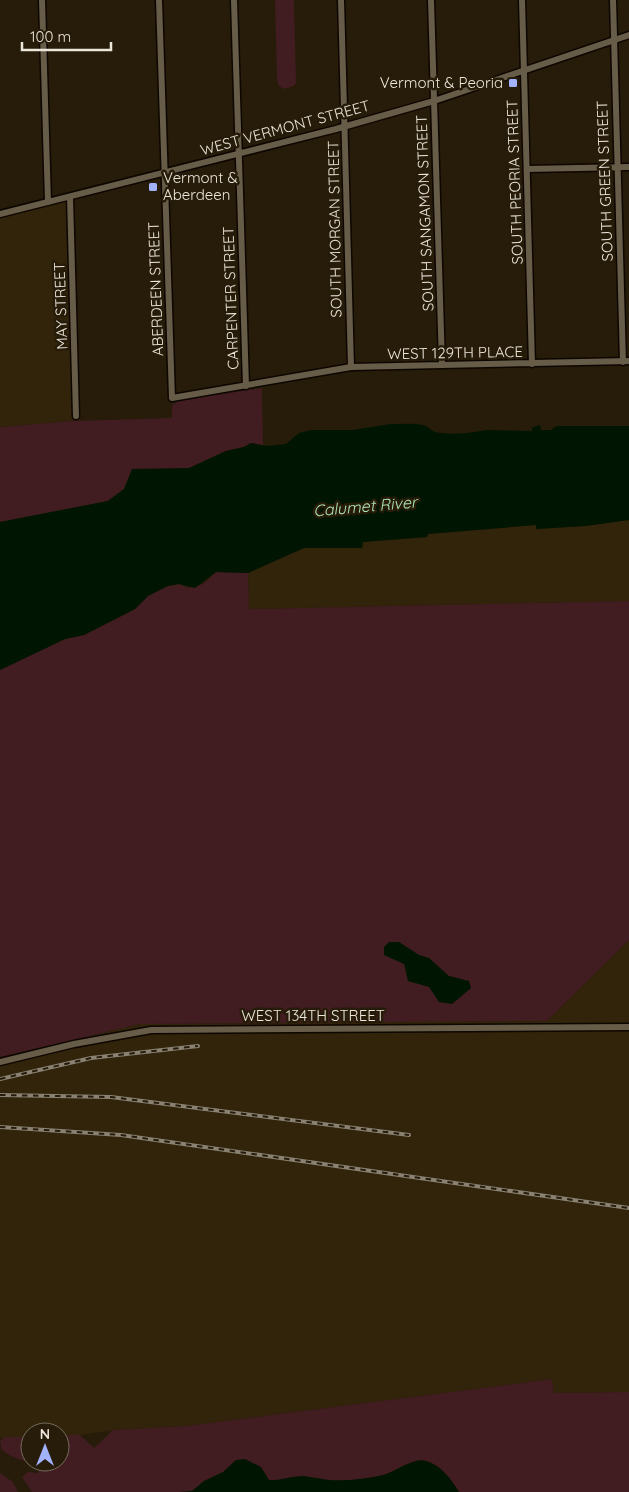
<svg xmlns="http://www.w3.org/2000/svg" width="629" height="1492" viewBox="0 0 629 1492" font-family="Quicksand,sans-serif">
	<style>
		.built { fill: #31240a }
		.green { fill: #411c20 }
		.water { fill: #001602 }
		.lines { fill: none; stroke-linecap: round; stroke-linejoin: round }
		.minor-casing { stroke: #0e0600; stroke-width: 9 }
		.minor { stroke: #675c47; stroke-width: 6 }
		.rail-casing { stroke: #898172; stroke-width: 4 }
		.rail { stroke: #261c09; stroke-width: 2; stroke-dasharray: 5.5; stroke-linecap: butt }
		.poi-dot { fill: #a3b2fd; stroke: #261c09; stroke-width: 2 }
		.labels { text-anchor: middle; stroke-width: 5; stroke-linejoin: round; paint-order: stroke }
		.poi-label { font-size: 15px; fill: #ece5da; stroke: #261c09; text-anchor: end }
		.street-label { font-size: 15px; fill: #ece5da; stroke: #261c09 }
		.water-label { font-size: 16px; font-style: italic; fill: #ade6b6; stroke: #261c09 }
	</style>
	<rect width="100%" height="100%" fill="#261c09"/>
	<!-- built -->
	<path class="built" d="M 66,196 L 73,421 L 0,427 L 0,213 Z
		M 629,520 L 629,601 L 249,609 L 248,573 L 304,548 L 362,548 L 363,542 L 427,537 L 428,534 L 536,525 L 537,529 L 585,526 Z
		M 629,940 L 629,1392 L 554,1393 L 552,1379 L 186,1426 L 113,1430 L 80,1435 L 60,1435 L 60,1432 L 30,1432 L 30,1437 L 0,1438 L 0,1057 L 140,1024 L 547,1021 Z"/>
	<!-- green -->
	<path class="green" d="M 275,0 L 294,0 L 296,83 L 294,86 L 284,89 L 278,85 L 277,79 Z
		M 262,388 L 263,445 L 251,443 L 244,447 L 226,451 L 189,469 L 133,469 L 124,489 L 108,501 L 0,522 L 0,427 L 73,421 L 172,418 L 172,405 L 180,400 Z
		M 216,572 L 248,573 L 249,609 L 629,601 L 629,940 L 547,1021 L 140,1024 L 0,1057 L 0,670 L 65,639 L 84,635 L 135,609 L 148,596 L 168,586 L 179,584 L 188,588 L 203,584 Z
		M 552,1379 L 554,1393 L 629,1392 L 629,1492 L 32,1492 L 22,1477 L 28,1472 L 37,1473 L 43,1468 C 28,1461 13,1460 1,1449 L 0,1440 L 5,1437 L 30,1437 L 30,1462 L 60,1462 L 60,1435 L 80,1435 L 94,1448 L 113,1430 L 186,1426 Z
		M 0,1473 L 13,1482 L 18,1492 L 0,1492 Z"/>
	<!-- water -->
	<path class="water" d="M 391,424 C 401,424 413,423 423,425 C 428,426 429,429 433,431 C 444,436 475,433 485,430 L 532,431 L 532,428 L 540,425 L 541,430 L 552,430 L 553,428 L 557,426 L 629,426 L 629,520 L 585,526 L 536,529 L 536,525 L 428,534 L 427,537 L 363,542 L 362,548 L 304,548 L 248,573 L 216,572 L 195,588 L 179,584 L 168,586 L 148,596 L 135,609 L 84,635 L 65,639 L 0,670 L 0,522 L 108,501 L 124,489 L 132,469 L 189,468 L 226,451 L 244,447 L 251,443 L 266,446 L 286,444 L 299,433 L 311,430 L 353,430 Z
		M 389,942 L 399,942 L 419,955 L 429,958 L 449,976 L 469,981 L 471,988 L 452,1004 L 439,1002 L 429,987 L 408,981 L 404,964 L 384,955 L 384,947 Z
		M 245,1459 L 261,1467 L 269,1480 C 280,1481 291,1476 303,1476 C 312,1477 321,1479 329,1480 C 347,1481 366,1479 383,1475 C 396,1472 413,1457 426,1461 C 441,1465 452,1480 459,1492 L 179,1492 L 192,1491 L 204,1481 L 223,1472 L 236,1460 Z"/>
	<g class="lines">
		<!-- minor casing -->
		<g class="minor-casing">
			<path id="minor" d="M 42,0 L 48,202
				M 159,0 L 172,398 L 351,367 L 629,361
				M 234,0 L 246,386
				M 341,0 L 351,367
				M 431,0 L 442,365
				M 522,0 L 532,364
				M 613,0 L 623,362
				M 527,169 L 629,167
				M 70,197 L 76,416
				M 0,214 L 336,129 L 434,101 L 629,35
				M 0,1062 L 74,1044 L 151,1030 L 629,1027"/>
		</g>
		<!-- minor -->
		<use href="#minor" class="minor"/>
		<!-- rail casing -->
		<g class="rail-casing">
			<path id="rail" d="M 0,1079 L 91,1058 L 198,1046
				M 0,1095 L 111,1097 L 409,1135
				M 0,1127 L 121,1135 L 629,1208"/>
		</g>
		<!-- rail -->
		<use href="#rail" class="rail"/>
	</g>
	<!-- markers -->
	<g class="poi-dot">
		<rect x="508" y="78" width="10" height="10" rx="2.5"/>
		<rect x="148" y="182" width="10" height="10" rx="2.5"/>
	</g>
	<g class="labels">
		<!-- poi labels -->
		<g class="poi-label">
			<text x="503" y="88">Vermont &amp; Peoria</text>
			<text x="163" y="183" text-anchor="start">Vermont &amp;<tspan x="163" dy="17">Aberdeen</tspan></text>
		</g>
		<!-- street labels -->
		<g class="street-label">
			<text transform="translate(285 128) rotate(-15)" y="5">WEST VERMONT STREET</text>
			<text transform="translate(605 181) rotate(-92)" y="5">SOUTH GREEN STREET</text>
			<text transform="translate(515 182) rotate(-92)" y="5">SOUTH PEORIA STREET</text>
			<text transform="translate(425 213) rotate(-92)" y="5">SOUTH SANGAMON STREET</text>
			<text transform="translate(335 229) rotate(-91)" y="5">SOUTH MORGAN STREET</text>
			<text transform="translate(156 289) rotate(-92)" y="5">ABERDEEN STREET</text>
			<text transform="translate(231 298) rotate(-92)" y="5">CARPENTER STREET</text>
			<text transform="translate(61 306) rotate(-92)" y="5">MAY STREET</text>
			<text transform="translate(455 353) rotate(-1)" y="5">WEST 129TH PLACE</text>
			<text x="313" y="1021">WEST 134TH STREET</text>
		</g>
		<!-- water labels -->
		<g class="water-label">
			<text transform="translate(365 506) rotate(-5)" y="6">Calumet River</text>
		</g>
	</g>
	<!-- north arrow -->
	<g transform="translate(45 1447)"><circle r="24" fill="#261c09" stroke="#756c5d"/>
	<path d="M0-4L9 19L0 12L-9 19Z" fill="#a3b2fd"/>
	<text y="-8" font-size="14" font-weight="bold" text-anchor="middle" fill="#ece5da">N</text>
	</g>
	<!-- scale -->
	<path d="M22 42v8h89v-8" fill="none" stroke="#ece5da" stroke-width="2.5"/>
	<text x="30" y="42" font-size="15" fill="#ece5da" stroke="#261c09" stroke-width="4" paint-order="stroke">100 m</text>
</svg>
